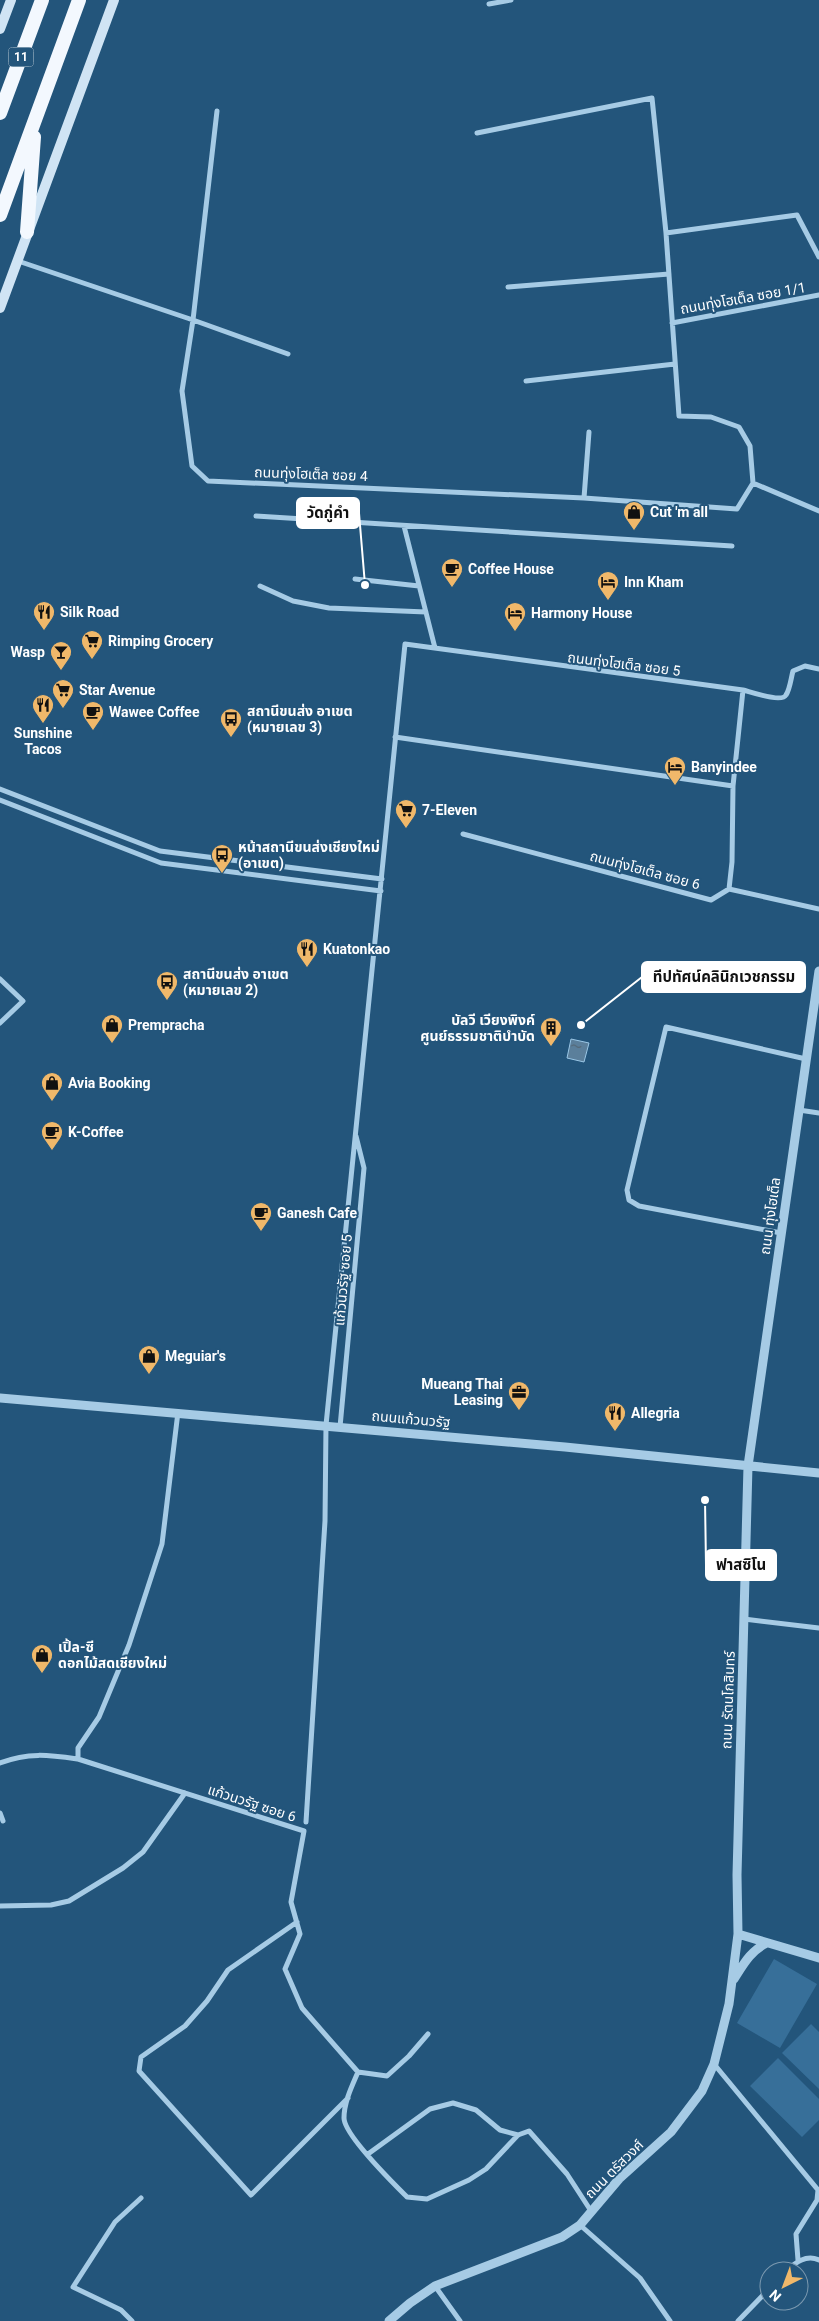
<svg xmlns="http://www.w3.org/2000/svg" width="819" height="2321" viewBox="0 0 819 2321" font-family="Roboto,'Noto Sans Thai',sans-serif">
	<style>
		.garden { fill: #376f99 }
		.water { fill: url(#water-ripples); stroke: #9ac7e6 }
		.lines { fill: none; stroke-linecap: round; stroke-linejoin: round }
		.minor { stroke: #a6cbe5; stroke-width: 5 }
		.tertiary { stroke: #a6cbe5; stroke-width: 9 }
		.secondary { stroke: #d0e4f4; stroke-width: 10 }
		.trunk { stroke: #f3f8fe; stroke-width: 14 }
		.labels { text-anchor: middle; stroke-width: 4; stroke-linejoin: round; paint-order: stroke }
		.shield { fill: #23557b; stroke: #bdccd7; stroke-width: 1 }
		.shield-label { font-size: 12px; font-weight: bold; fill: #fff }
		.street-label { font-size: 14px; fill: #fff; stroke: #23557b }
		.poi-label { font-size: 14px; font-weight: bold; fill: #fff; stroke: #23557b; text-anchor: start }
		.leader { fill: none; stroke: #fff; stroke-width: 2 }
		.callout-dot { fill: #fff; stroke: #23557b; stroke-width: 2 }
		.callout { fill: #fff; stroke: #fff; stroke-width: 2 }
		.callout-label { font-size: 15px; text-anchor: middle; font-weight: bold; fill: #111 }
	</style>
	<defs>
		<pattern id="water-ripples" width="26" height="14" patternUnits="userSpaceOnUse" patternTransform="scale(1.25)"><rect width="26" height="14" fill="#5b7f9b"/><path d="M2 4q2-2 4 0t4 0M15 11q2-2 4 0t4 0" fill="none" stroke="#546877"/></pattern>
	</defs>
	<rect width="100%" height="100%" fill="#23557b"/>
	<!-- garden -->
	<path class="garden" d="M 774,1959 L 817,1984 L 780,2048 L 737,2023 Z
		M 811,2024 L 819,2032 L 819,2089 L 782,2053 Z
		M 778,2058 L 819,2099 L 819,2120 L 802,2137 L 750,2086 Z"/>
	<!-- water -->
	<path class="water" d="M 571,1039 L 589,1043 L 584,1062 L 567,1058 Z"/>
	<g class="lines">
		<!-- minor -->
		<path class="minor" d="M 489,4 L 511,0
			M 217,111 L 193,320 L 288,354
			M 666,233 L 797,215 L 819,257
			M 18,261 L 193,320 L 182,391 L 192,466 L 208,481 L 584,498 L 737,509 L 753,483 L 750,446 L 739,427 L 711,417 L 679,416 L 666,233 L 652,98 L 477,133
			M 508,287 L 669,274
			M 672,323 L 819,295
			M 526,381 L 675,364
			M 753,483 L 819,511
			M 584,498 L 589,432
			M 256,516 L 732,546
			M 404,526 L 435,648
			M 355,579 L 419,586
			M 260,586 L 293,601 L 329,608 L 426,612
			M 395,737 L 733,786
			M 0,789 L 160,851 L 382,879
			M 0,800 L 161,863 L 381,891
			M 463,834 L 711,900 L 729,889 L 819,909
			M 729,889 L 732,862 L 733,786 L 743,690
			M 0,979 L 23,1001 L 0,1023
			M 799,1110 L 819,1113
			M 781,1233 L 639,1206 L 629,1200 L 627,1190 L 666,1027 L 806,1059
			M 178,1412 L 162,1544 L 129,1645 L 99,1717 L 78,1748 L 78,1759 L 304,1831 L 291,1902 L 300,1934 L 285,1969 L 302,2008 L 358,2072 C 352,2086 344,2102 344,2118 C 344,2135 393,2183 407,2197 L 427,2199 L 469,2180 L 486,2169 L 518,2135 L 529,2131 L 567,2174 L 591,2211
			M 340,1427 L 364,1168 L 356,1136
			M 744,1619 L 819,1628
			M 0,1763 C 28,1752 49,1755 78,1759
			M 0,1813 L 3,1821
			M 306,1822 L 325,1521 L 326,1425 L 405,644 L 743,690 C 751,692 782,703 786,695 C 790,689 791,678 793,671 L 805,666 L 819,669
			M 0,1906 L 51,1905 L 69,1901 L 123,1868 L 143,1852 L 185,1793
			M 297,1922 L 228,1970 L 207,2001 L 185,2026 L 141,2057 L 139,2071 L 251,2195 L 348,2098
			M 714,2064 L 818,2190 L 817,2200 L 796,2234 L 798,2260
			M 358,2072 L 387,2076 L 409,2056 L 428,2034
			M 368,2154 L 430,2109 L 453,2103 L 476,2110 L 500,2130 L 518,2135
			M 580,2225 L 640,2278 L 670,2321
			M 786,2271 C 795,2263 806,2254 819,2260
			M 435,2286 L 460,2321
			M 132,2321 L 121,2310 L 73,2287 L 115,2222 L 141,2198
			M 738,2321 L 769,2289"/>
		<!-- tertiary -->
		<path class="tertiary" d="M 0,1398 L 565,1447 L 819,1473
			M 738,1934 L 819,1958
			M 734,1979 C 743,1965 751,1950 767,1943
			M 389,2321 L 410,2303 L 435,2286 L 562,2237 L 580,2225 L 619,2179 L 671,2132 L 702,2091 L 714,2064 L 729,2004 L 738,1934 L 737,1875 L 748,1466 L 819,971"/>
		<!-- secondary -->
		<path class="secondary" d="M 0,29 L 11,0
			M 0,308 L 114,0"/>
		<!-- trunk -->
		<path class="trunk" d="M 0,113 L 42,0
			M 0,215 L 79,0
			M 27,232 L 34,137"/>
	</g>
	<!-- icons -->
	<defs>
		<g id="shop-pin" transform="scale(1.125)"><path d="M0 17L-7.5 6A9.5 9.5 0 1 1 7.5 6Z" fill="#f0b86a" stroke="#23557b"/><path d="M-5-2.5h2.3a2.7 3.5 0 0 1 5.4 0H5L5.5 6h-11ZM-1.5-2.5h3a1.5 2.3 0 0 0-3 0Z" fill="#111"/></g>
		<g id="cafe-pin" transform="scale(1.125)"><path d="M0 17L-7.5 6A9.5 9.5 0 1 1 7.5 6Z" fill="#f0b86a" stroke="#23557b"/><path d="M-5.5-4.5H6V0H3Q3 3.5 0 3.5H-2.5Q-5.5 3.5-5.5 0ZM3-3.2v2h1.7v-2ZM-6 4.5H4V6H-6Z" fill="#111"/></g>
		<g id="hotel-pin" transform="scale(1.125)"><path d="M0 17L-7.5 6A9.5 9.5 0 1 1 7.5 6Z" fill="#f0b86a" stroke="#23557b"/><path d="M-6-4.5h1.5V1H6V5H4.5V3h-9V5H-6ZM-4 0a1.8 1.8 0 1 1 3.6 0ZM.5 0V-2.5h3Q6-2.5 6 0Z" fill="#111"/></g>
		<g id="restaurant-pin" transform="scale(1.125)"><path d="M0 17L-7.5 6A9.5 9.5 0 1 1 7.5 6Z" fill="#f0b86a" stroke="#23557b"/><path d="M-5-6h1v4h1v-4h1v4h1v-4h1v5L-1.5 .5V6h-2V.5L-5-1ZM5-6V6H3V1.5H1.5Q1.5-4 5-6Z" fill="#111"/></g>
		<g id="supermarket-pin" transform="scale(1.125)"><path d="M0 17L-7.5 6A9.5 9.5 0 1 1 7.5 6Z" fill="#f0b86a" stroke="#23557b"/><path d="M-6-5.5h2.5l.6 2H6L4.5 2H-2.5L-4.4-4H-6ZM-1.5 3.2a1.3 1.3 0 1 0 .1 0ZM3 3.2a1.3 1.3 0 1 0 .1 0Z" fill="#111"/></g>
		<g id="bar-pin" transform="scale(1.125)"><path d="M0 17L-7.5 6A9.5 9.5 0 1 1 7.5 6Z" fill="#f0b86a" stroke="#23557b"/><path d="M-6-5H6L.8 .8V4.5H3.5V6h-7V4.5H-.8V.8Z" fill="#111"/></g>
		<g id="bus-pin" transform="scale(1.125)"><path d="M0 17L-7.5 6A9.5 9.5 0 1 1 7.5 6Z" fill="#f0b86a" stroke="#23557b"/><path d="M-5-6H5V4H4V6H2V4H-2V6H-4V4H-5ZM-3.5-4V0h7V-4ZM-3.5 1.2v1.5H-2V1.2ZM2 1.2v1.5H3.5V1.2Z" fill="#111"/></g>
		<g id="building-pin" transform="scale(1.125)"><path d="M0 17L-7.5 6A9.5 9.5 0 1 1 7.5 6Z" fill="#f0b86a" stroke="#23557b"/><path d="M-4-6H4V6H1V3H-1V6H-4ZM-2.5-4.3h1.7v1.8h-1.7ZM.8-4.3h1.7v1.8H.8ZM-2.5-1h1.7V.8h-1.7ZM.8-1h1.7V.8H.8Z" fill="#111"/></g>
		<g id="office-pin" transform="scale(1.125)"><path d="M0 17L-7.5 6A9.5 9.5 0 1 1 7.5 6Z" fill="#f0b86a" stroke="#23557b"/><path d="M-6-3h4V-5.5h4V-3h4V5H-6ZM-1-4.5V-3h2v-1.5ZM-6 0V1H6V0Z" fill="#111"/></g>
	</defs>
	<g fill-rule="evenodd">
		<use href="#shop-pin" x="634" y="512"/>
		<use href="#cafe-pin" x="452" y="569"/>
		<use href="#hotel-pin" x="608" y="582"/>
		<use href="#restaurant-pin" x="44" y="612"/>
		<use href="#hotel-pin" x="515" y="613"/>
		<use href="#supermarket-pin" x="92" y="641"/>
		<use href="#bar-pin" x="61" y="652"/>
		<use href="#supermarket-pin" x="63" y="690"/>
		<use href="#restaurant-pin" x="43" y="705"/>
		<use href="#cafe-pin" x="93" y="712"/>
		<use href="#bus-pin" x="231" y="719"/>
		<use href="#hotel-pin" x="675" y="767"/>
		<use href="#supermarket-pin" x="406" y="810"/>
		<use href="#bus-pin" x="222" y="855"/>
		<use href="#restaurant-pin" x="307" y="949"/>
		<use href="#bus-pin" x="167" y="982"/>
		<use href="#shop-pin" x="112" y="1025"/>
		<use href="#building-pin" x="551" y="1028"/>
		<use href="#shop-pin" x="52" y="1083"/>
		<use href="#cafe-pin" x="52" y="1132"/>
		<use href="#cafe-pin" x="261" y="1213"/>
		<use href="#shop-pin" x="149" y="1356"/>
		<use href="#office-pin" x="519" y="1392"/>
		<use href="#restaurant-pin" x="615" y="1413"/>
		<use href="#shop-pin" x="42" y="1655"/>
	</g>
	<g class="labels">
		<!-- shield labels -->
		<rect class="shield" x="8.5" y="47.5" width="25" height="19" rx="4"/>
		<g class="shield-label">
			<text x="21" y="61">11</text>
		</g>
		<!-- street labels -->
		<g class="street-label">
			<text transform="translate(743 298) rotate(-10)" y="5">ถนนทุ่งโฮเต็ล ซอย 1/1</text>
			<text transform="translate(311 474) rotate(2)" y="5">ถนนทุ่งโฮเต็ล ซอย 4</text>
			<text transform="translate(624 664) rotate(7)" y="5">ถนนทุ่งโฮเต็ล ซอย 5</text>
			<text transform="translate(645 870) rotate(15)" y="5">ถนนทุ่งโฮเต็ล ซอย 6</text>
			<text transform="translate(770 1216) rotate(-82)" y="5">ถนน ทุ่งโฮเต็ล</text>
			<text transform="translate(343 1280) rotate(-85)" y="5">แก้วนวรัฐ ซอย 5</text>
			<text transform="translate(411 1419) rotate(5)" y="5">ถนนแก้วนวรัฐ</text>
			<text transform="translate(728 1700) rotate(-88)" y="5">ถนน รัตนโกสินทร์</text>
			<text transform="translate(252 1803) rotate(18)" y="5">แก้วนวรัฐ ซอย 6</text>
			<text transform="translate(614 2169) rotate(-45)" y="5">ถนน ตรัสวงศ์</text>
		</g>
		<!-- poi labels -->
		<g class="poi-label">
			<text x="650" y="517">Cut 'm all</text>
			<text x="468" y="574">Coffee House</text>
			<text x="624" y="587">Inn Kham</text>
			<text x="60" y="617">Silk Road</text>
			<text x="531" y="618">Harmony House</text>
			<text x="108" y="646">Rimping Grocery</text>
			<text x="45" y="657" text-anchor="end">Wasp</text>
			<text x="79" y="695">Star Avenue</text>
			<text x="247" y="716">สถานีขนส่ง อาเขต<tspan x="247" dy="16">(หมายเลข 3)</tspan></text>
			<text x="109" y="717">Wawee Coffee</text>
			<text x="43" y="738" text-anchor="middle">Sunshine<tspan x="43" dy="16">Tacos</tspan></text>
			<text x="691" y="772">Banyindee</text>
			<text x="422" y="815">7-Eleven</text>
			<text x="238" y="852">หน้าสถานีขนส่งเชียงใหม่<tspan x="238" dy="16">(อาเขต)</tspan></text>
			<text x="323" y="954">Kuatonkao</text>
			<text x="183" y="979">สถานีขนส่ง อาเขต<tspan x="183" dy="16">(หมายเลข 2)</tspan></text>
			<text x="535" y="1025" text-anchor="end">บัลวี เวียงพิงค์<tspan x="535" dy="16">ศูนย์ธรรมชาติบำบัด</tspan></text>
			<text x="128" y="1030">Prempracha</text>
			<text x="68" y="1088">Avia Booking</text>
			<text x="68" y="1137">K-Coffee</text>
			<text x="277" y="1218">Ganesh Cafe</text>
			<text x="165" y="1361">Meguiar's</text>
			<text x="503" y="1389" text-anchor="end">Mueang Thai<tspan x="503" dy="16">Leasing</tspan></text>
			<text x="631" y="1418">Allegria</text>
			<text x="58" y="1652">เปิ้ล-ซี<tspan x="58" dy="16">ดอกไม้สดเชียงใหม่</tspan></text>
		</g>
	</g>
	<!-- callouts -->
	<path class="leader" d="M365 585L359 513M581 1025L642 977M705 1500L706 1565"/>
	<g class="callout-dot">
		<circle cx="365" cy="585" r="5"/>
		<circle cx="581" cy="1025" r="5"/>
		<circle cx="705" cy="1500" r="5"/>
	</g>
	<g class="callout">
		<rect x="297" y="498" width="62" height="30" rx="5"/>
		<rect x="642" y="962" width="163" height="30" rx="5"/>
		<rect x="706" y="1550" width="70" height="30" rx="5"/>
	</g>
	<g class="callout-label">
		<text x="328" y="518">วัดกู่คำ</text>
		<text x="724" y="982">ทีปทัศน์คลินิกเวชกรรม</text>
		<text x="741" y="1570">ฟาสซิโน</text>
	</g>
	<!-- north arrow -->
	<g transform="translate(784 2286) rotate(222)"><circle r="24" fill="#23557b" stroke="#7b99b0"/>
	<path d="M0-4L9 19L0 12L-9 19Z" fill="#f0b86a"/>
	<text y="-8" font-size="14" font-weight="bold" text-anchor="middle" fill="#ffffff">N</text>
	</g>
</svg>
